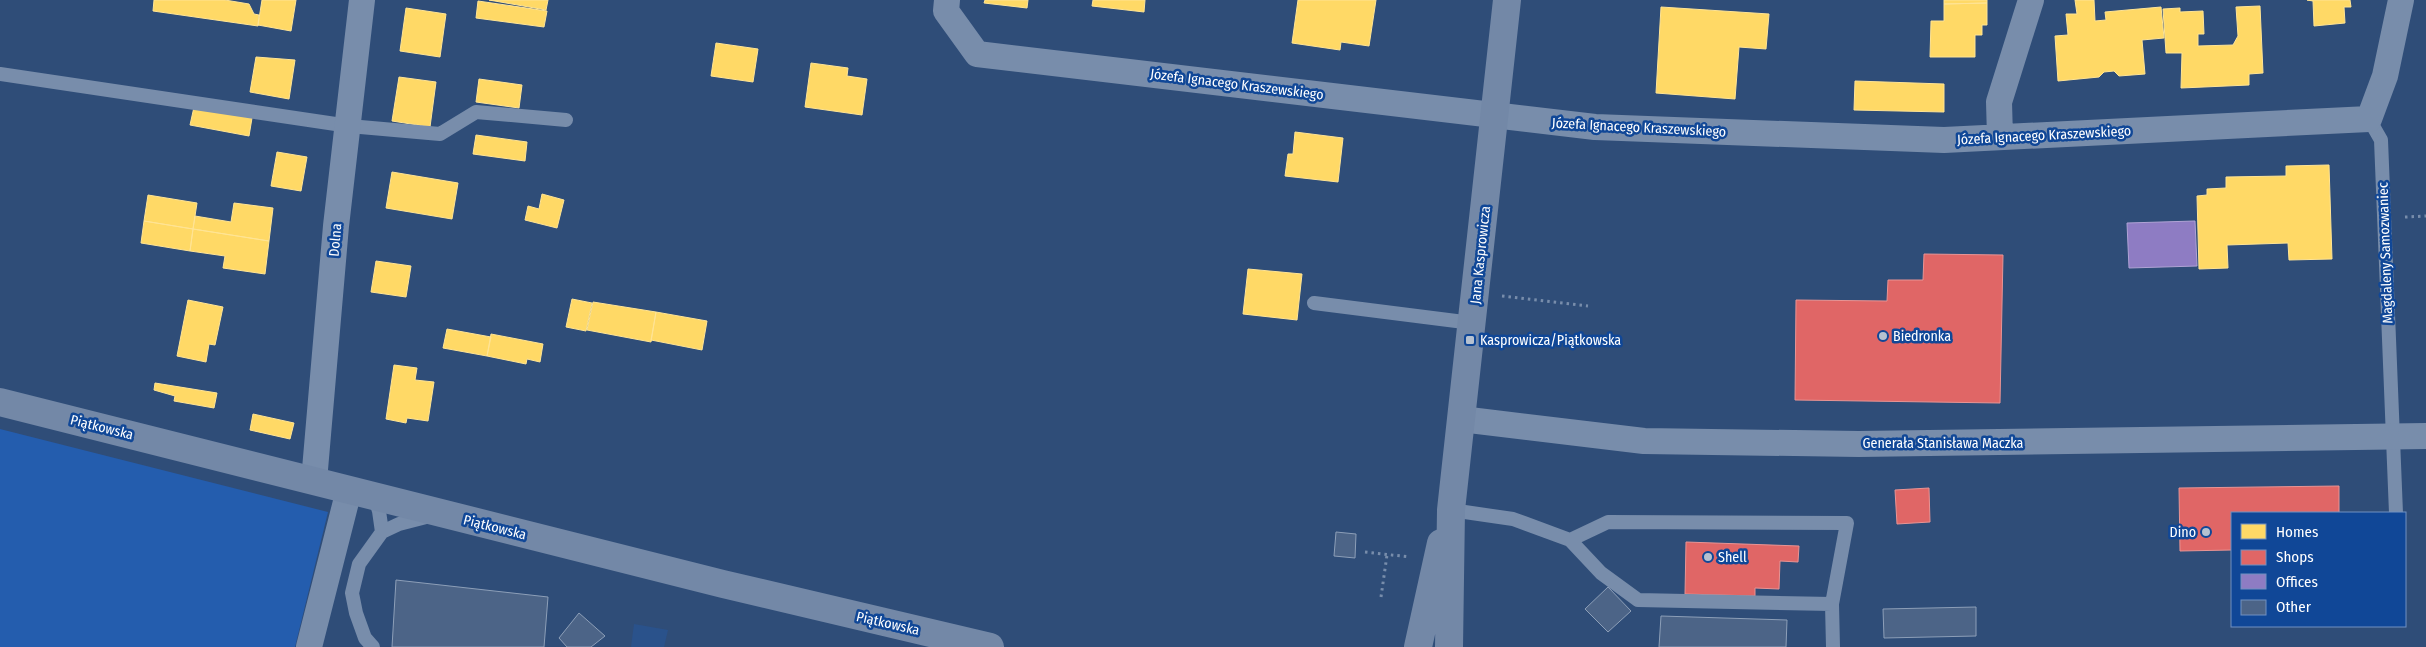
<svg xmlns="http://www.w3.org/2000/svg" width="2426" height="647" viewBox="0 0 2426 647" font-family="'Fira Sans Condensed',sans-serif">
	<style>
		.green { fill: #245dae }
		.water { fill: #2a528b }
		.homes { fill: #ffd966; stroke: #ffe494 }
		.shops { fill: #e06666; stroke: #e99494 }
		.offices { fill: #8e7cc3; stroke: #b0a3d5 }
		.building { fill: #4c6487; stroke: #8d9fb8 }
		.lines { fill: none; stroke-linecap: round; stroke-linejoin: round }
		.path { stroke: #788dab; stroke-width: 3; stroke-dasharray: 2.5 4; stroke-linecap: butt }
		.lane { stroke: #788dab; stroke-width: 14 }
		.street { stroke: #788dab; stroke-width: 26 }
		.secondary { stroke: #7388a7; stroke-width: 28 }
		.poi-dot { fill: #b6c1d0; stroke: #104797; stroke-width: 2 }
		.labels { text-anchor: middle; stroke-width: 5; stroke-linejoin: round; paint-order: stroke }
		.street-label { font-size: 14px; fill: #fff; stroke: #104797 }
		.poi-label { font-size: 14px; fill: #fff; stroke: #104797; text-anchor: start }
	</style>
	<rect width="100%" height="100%" fill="#2f4d78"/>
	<!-- green -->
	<path class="green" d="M 0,429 L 328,512 L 295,647 L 0,647 Z"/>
	<!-- water -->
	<path class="water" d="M 634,624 L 668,630 L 664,647 L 631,647 Z"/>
	<!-- homes -->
	<path class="homes" d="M 154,0 L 225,0 L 249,4 L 254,14 L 259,15 L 258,26 L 153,11 Z
		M 262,0 L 296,0 L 291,31 L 258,25 Z
		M 489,0 L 548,0 L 546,10 Z
		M 985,0 L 1028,0 L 1027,8 L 984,3 Z
		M 1093,0 L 1145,0 L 1144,12 L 1092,6 Z
		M 1298,0 L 1376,0 L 1369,46 L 1341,42 L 1340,50 L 1292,43 Z
		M 1944,0 L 1987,0 L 1987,3 L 1944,4 Z
		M 2075,0 L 2094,0 L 2095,21 L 2106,20 L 2105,12 L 2161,7 L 2164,38 L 2142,40 L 2145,74 L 2119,76 L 2114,71 L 2104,72 L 2099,77 L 2058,81 L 2055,36 L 2068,35 L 2066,14 L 2077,14 Z
		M 2307,0 L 2350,0 L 2351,7 L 2344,7 L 2345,23 L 2314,26 L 2313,1 Z
		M 478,1 L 547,11 L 544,27 L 476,18 Z
		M 1987,3 L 1987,25 L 1982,25 L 1982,35 L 1975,35 L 1975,57 L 1930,57 L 1931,21 L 1944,21 L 1944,4 Z
		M 2260,6 L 2263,73 L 2249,74 L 2249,85 L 2181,88 L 2182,53 L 2166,53 L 2163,9 L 2180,8 L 2180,12 L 2203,11 L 2204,34 L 2198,34 L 2198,46 L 2233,45 L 2238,36 L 2236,7 Z
		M 1661,7 L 1769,14 L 1766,49 L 1739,47 L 1735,99 L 1656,93 Z
		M 406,8 L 446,14 L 440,57 L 400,51 Z
		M 716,43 L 758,49 L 753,82 L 711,76 Z
		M 256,57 L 295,60 L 289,99 L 250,92 Z
		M 811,63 L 848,68 L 847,76 L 867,79 L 862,115 L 805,107 Z
		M 399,77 L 436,82 L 430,127 L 392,121 Z
		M 479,79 L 522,85 L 519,108 L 476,102 Z
		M 1855,81 L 1944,84 L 1944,112 L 1854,110 Z
		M 194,107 L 252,118 L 249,136 L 190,125 Z
		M 1295,132 L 1343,138 L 1338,182 L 1285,176 L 1288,154 L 1293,154 Z
		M 476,135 L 527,142 L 525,161 L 473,154 Z
		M 277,152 L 307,157 L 301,191 L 271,186 Z
		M 2329,165 L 2332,259 L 2289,260 L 2288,243 L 2227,245 L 2228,268 L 2199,269 L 2197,196 L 2207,195 L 2207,189 L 2226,188 L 2226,177 L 2286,176 L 2286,166 Z
		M 392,172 L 458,183 L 452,219 L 386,208 Z
		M 542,194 L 564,200 L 557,228 L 525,220 L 528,206 L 539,209 Z
		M 148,195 L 197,203 L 193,229 L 144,221 Z
		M 234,203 L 273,208 L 269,241 L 193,229 L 195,216 L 231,222 Z
		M 144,221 L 193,229 L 190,251 L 141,243 Z
		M 193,229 L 269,241 L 265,274 L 223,268 L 225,256 L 190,251 Z
		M 376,261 L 411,266 L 406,297 L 371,292 Z
		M 1248,269 L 1302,274 L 1297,320 L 1243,314 Z
		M 572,299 L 592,303 L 586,331 L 566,327 Z
		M 188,300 L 223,307 L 215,345 L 209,344 L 206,362 L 177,356 Z
		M 593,302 L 656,312 L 651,342 L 587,330 Z
		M 656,312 L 707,321 L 702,350 L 651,340 Z
		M 447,329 L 491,337 L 487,356 L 443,348 Z
		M 491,334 L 543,344 L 540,362 L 527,359 L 526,364 L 487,356 Z
		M 394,365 L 417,368 L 415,380 L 434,382 L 428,421 L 407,418 L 406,423 L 386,419 Z
		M 155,383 L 217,393 L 214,408 L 174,401 L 175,396 L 154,390 Z
		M 253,414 L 294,423 L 290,439 L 250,430 Z"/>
	<!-- shops -->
	<path class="shops" d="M 1924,254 L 2003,255 L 2000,403 L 1795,400 L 1796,300 L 1887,301 L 1888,280 L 1923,280 Z
		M 2339,486 L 2339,513 L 2232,513 L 2232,550 L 2180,551 L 2179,488 Z
		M 1929,488 L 1930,522 L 1897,524 L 1895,490 Z
		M 1686,542 L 1799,546 L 1798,562 L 1780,561 L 1779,589 L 1755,588 L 1755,596 L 1685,594 Z"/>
	<!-- offices -->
	<path class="offices" d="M 2195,221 L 2197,266 L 2129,268 L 2127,223 Z"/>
	<!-- building -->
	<path class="building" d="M 1336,532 L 1356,534 L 1355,558 L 1334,556 Z
		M 396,580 L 548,597 L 544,647 L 392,647 Z
		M 1608,587 L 1631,611 L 1608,632 L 1585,609 Z
		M 1976,607 L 1976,636 L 1884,638 L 1883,609 Z
		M 579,613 L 605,636 L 591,647 L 567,647 L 559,638 Z
		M 1661,616 L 1787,620 L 1786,647 L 1659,647 Z"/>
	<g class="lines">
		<!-- path -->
		<path class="path" d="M 2405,217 L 2426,216
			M 1502,296 L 1588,306
			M 1365,552 L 1410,557
			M 1381,597 L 1387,555"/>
		<!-- lane -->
		<path class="lane" d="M 0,74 L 349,126 L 440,134 L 476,112 L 566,120
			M 2369,119 L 2381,140 L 2396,513
			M 1314,303 L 1472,323
			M 374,496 L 379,511 L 382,532
			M 1451,510 L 1513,519 L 1570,540 L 1601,573 L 1638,600 L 1832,604 L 1833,647
			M 1570,540 L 1608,522 L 1847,523 L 1832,604
			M 373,647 L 365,638 L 356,613 L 352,593 L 359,564 L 382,532 L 399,524 L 430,516"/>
		<!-- street -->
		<path class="street" d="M 947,0 L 946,11 L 977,54 L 1595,127 L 1944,140 L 2369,119 L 2385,76 L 2401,0
			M 2000,137 L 1999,102 L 2031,0
			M 1461,419 L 1644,441 L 1859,444 L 2426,436
			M 314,481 L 336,226 L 362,0
			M 309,647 L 349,490"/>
		<!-- secondary -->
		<path class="secondary" d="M 0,402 L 723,584 L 990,647
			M 1418,647 L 1441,543
			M 1449,647 L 1451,510 L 1507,0"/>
	</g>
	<!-- markers -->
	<g class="poi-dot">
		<circle cx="1883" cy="336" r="5"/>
		<rect x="1465" y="335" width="10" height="10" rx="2.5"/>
		<circle cx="2206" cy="532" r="5"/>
		<circle cx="1708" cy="557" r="5"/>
	</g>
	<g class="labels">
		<!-- street labels -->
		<g class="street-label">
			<text transform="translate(1237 84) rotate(7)" y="5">Józefa Ignacego Kraszewskiego</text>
			<text transform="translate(1639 127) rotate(3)" y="5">Józefa Ignacego Kraszewskiego</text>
			<text transform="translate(2044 135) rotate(-3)" y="5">Józefa Ignacego Kraszewskiego</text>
			<text transform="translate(335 240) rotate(-85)" y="5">Dolna</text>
			<text transform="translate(2385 253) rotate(-92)" y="5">Magdaleny Samozwaniec</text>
			<text transform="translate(1480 255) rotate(-84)" y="5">Jana Kasprowicza</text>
			<text transform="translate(102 427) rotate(14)" y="5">Piątkowska</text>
			<text x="1943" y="448">Generała Stanisława Maczka</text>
			<text transform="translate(495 527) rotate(14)" y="5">Piątkowska</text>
			<text transform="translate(888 623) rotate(13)" y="5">Piątkowska</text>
		</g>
		<!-- poi labels -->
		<g class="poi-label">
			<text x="1893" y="341">Biedronka</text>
			<text x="1480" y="345">Kasprowicza/Piątkowska</text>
			<text x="2196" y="537" text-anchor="end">Dino</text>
			<text x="1718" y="562">Shell</text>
		</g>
	</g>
	<!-- legend -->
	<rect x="2231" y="512" width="175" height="115" fill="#104797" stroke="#7091c1"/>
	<rect x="2241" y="524" width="25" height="15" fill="#ffd966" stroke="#7091c1"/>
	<text x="2276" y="537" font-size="15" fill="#ffffff">Homes</text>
	<rect x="2241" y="550" width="25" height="15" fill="#e06666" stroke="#7091c1"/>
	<text x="2276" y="562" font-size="15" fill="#ffffff">Shops</text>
	<rect x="2241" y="574" width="25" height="15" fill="#8e7cc3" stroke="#7091c1"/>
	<text x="2276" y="587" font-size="15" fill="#ffffff">Offices</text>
	<rect x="2241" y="600" width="25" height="15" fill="#4c6487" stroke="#7091c1"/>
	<text x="2276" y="612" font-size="15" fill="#ffffff">Other</text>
</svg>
